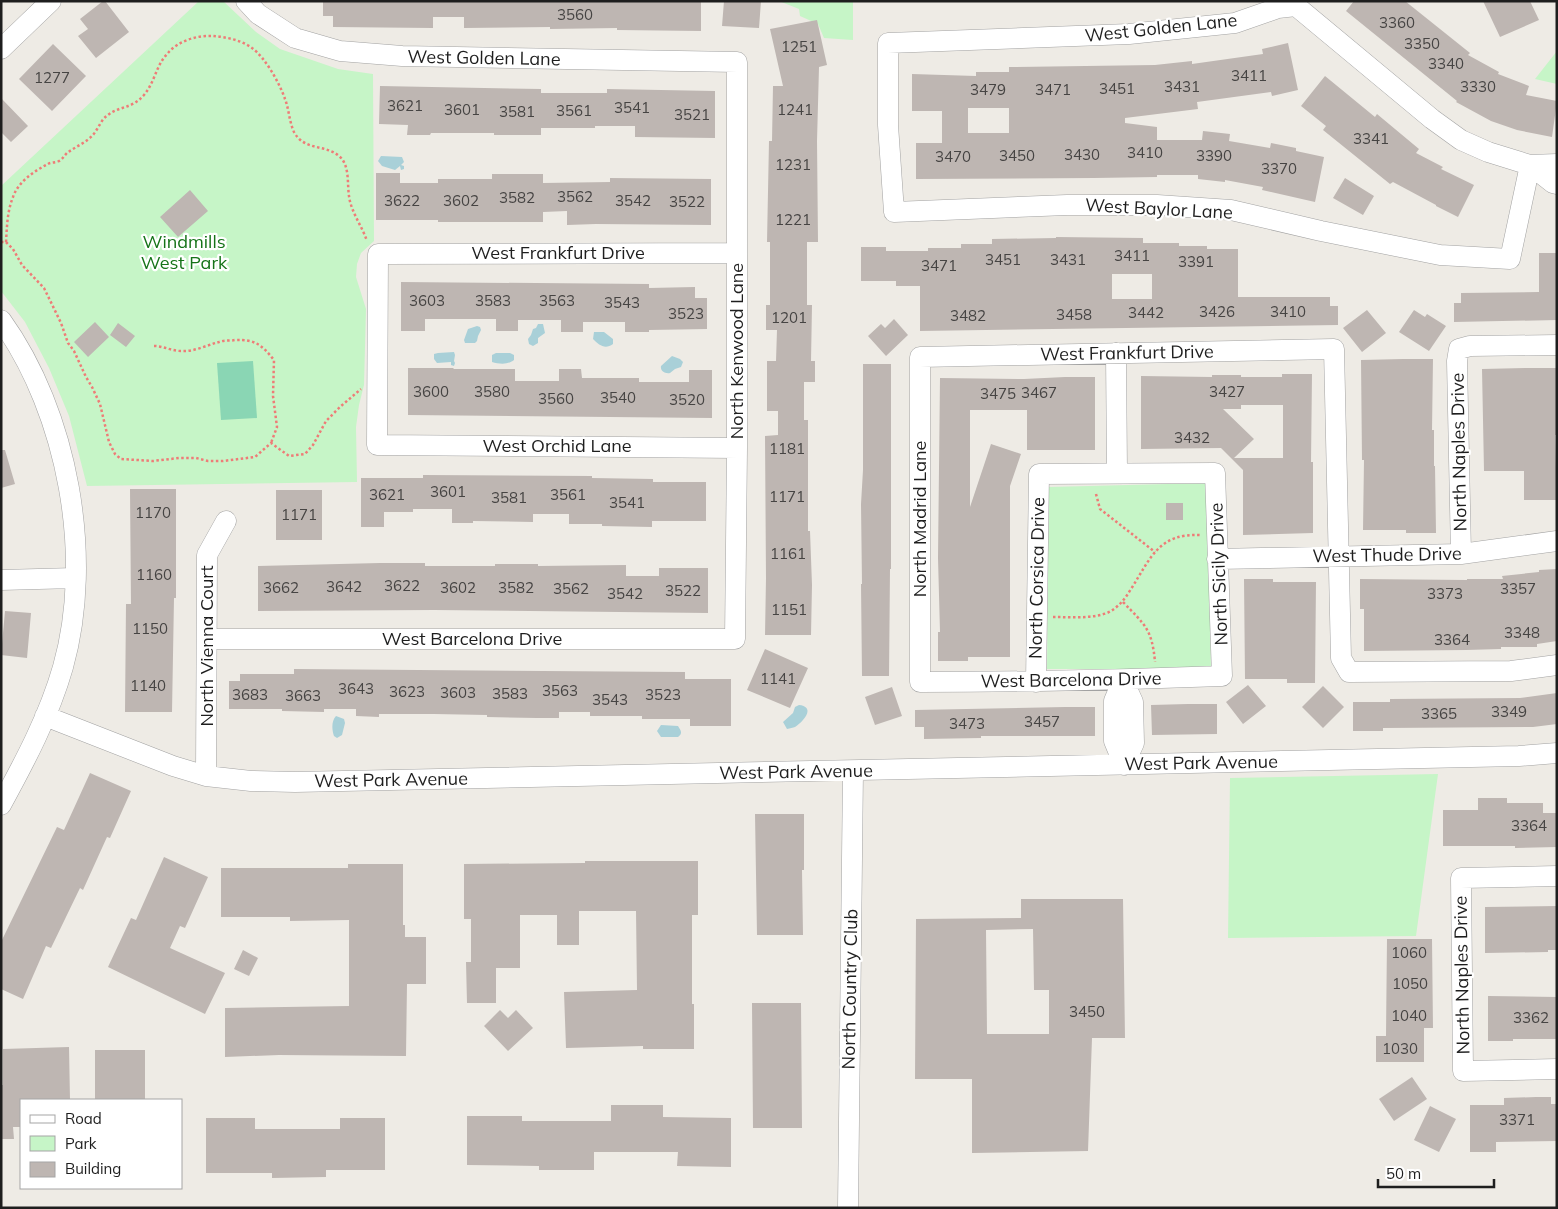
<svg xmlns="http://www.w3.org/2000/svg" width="1558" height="1209" viewBox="0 0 1558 1209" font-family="Mulish,sans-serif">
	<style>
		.park { fill: #c6f5c7 }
		.pitch { fill: #8ad6b4 }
		.water { fill: #a9d0d8 }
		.building { fill: #beb6b2; fill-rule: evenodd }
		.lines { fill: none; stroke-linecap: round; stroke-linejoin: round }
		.minor-casing { stroke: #a2a2a2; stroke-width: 21 }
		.path { stroke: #ee7c77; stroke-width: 2.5; stroke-dasharray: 2.5 2.5; stroke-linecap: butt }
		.minor { stroke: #fff; stroke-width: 20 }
		.labels { text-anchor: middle; stroke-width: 4.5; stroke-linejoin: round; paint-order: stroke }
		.number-label { font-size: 15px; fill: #464443 }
		.street-label { font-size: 18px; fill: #1e1e1e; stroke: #fff }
		.park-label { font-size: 18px; fill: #157318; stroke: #fff }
	</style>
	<rect width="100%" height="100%" fill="#eeebe5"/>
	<!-- park -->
	<path class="park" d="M 199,1 L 223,1 L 256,32 L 280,49 L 338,69 L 373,74 L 374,241 L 361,253 L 357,264 L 356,277 L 366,309 L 364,385 L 359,405 L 356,427 L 357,482 L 87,486 L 69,416 L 49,368 L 25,322 L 1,291 L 1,186 Z
		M 779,1 L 853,1 L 853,40 L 824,38 L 818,24 L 800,16 L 799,9 Z
		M 1557,51 L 1557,84 L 1535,79 Z
		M 1207,483 L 1211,669 L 1047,669 L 1049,487 Z
		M 1438,774 L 1416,936 L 1228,938 L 1230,778 Z"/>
	<!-- pitch -->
	<path class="pitch" d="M 253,361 L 257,418 L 221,420 L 217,363 Z"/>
	<!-- water -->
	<path class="water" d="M 381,156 L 402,157 L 404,162 L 401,165 L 404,166 L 404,169 L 401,170 L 400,166 L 395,170 L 382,166 L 378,161 Z
		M 538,324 L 543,324 L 545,333 L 538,338 L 538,343 L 533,346 L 529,344 L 528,339 L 531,335 L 533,329 L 536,328 Z
		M 477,326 L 480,327 L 481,330 L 478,336 L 477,341 L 475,343 L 465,343 L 464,340 L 468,329 Z
		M 594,332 L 604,332 L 613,339 L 613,344 C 605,350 599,345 593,339 Z
		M 454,352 L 455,355 L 454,361 L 455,363 L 454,366 L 451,365 L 451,362 L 437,363 L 434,359 L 434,354 L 438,353 Z
		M 496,353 L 510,353 L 514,355 L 514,360 C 508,365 499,364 492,362 L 492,355 Z
		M 672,356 L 680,359 L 683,362 L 681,367 L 675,369 L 670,373 C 665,374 660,371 661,366 Z
		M 799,705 C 817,707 802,723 795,727 C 793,728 790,728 787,729 L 783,722 L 793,713 L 795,707 Z
		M 336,716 L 344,719 L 345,723 L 342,735 L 337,738 L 334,736 C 332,731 331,721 336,716 Z
		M 661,725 L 678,726 C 681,731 683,733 678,737 L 661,737 L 657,731 Z"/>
	<!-- building -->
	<path class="building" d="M 103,1 L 105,1 L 129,32 L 96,58 L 78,36 L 88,29 L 80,19 Z
		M 323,1 L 701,1 L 701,31 L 617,30 L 617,28 L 550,29 L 550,27 L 464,28 L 464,17 L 433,17 L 433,28 L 333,27 L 333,16 L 323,16 Z
		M 724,1 L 761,1 L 759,28 L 722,26 Z
		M 1354,1 L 1405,1 L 1470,53 L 1468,55 L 1499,72 L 1498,74 L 1529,86 L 1526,95 L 1557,101 L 1552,137 L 1517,130 L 1491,121 L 1456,102 L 1457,101 L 1346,11 Z
		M 1483,1 L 1530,1 L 1539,20 L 1500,37 Z
		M 817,20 L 827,65 L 819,67 L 817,141 L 818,242 L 807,242 L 807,305 L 812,305 L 811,361 L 815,361 L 815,382 L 804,382 L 804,420 L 808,420 L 808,531 L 810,531 L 812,585 L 811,635 L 765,635 L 766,578 L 765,436 L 778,435 L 778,411 L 767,411 L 767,361 L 776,361 L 777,330 L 766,330 L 766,305 L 770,305 L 770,242 L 767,242 L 769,141 L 772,141 L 773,86 L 783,86 L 770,29 Z
		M 1288,43 L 1298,90 L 1272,96 L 1271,92 L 1197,102 L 1198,109 L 1125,118 L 1125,123 L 1157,127 L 1157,140 L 1202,140 L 1203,131 L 1230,134 L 1229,141 L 1270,148 L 1271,143 L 1296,148 L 1296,151 L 1324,157 L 1315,202 L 1262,190 L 1263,187 L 1225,180 L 1225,182 L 1198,179 L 1198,175 L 1157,175 L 1157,177 L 1094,178 L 916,179 L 916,143 L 942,143 L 942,111 L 912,111 L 912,74 L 976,76 L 976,72 L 1009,72 L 1009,67 L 1155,65 L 1192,61 L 1192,64 L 1263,54 L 1262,49 ZM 968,108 L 1009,108 L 1009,133 L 968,133 Z
		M 53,44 L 86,76 L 52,111 L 19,79 Z
		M 1325,76 L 1375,117 L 1377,114 L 1419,149 L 1416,153 L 1443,167 L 1441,169 L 1474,185 L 1458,217 L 1436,206 L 1436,205 L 1393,182 L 1390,184 L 1323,130 L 1326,126 L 1301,106 Z
		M 380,86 L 541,89 L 541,93 L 607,93 L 607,89 L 715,91 L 715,138 L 635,137 L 635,126 L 595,126 L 595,128 L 541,128 L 541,135 L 494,135 L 494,133 L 431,133 L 430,135 L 407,135 L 408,125 L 379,124 Z
		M 1,98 L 28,126 L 11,142 L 1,132 Z
		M 376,173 L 400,173 L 400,183 L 438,183 L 438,179 L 492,179 L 492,174 L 543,174 L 543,183 L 610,182 L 610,178 L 711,179 L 711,225 L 596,224 L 567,225 L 567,211 L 543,212 L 543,222 L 438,222 L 438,220 L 376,220 Z
		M 1345,178 L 1374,196 L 1363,215 L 1333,198 Z
		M 190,190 L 208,211 L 178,237 L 160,217 Z
		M 1056,237 L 1143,238 L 1143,243 L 1179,243 L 1179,246 L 1207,246 L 1207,249 L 1238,249 L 1238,297 L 1330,297 L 1330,306 L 1338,306 L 1338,325 L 920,331 L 920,286 L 896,286 L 896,281 L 861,281 L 861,247 L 886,247 L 886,251 L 928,251 L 928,248 L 961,248 L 961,244 L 992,244 L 992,239 L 1056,238 ZM 1112,274 L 1152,274 L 1152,299 L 1112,299 Z
		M 1539,253 L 1557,253 L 1557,320 L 1454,322 L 1454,303 L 1461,303 L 1461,293 L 1539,292 Z
		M 401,282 L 649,284 L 649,288 L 695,287 L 695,298 L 707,298 L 707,329 L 649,330 L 649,332 L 625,332 L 625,322 L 583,322 L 583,332 L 561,332 L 561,320 L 518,320 L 518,331 L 496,331 L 496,319 L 425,319 L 425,331 L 401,331 Z
		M 1367,310 L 1386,333 L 1362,352 L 1343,328 Z
		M 1414,310 L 1425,317 L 1427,314 L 1446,326 L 1429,351 L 1399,332 Z
		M 894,319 L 908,335 L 886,356 L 868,336 L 881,324 L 885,328 Z
		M 95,322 L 109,337 L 88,357 L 74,342 Z
		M 118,323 L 135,336 L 126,347 L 110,335 Z
		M 1403,359 L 1433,359 L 1432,430 L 1434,430 L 1434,466 L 1435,466 L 1436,533 L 1406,533 L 1406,530 L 1363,530 L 1364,460 L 1362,460 L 1361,360 Z
		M 863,364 L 891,364 L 891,569 L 890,569 L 889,676 L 862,676 L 861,584 L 862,584 L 861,504 L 863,470 Z
		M 408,368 L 454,368 L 453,369 L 515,369 L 515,381 L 559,381 L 559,369 L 581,369 L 582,378 L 639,378 L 639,382 L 689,382 L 689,370 L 712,370 L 712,418 L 408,415 Z
		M 1525,368 L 1557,368 L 1557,435 L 1555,435 L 1557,500 L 1524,500 L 1524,471 L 1484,471 L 1482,369 Z
		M 1282,374 L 1312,374 L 1311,462 L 1313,462 L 1313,533 L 1243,535 L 1243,470 L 1221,448 L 1141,449 L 1141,376 L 1212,377 L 1212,375 L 1241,375 L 1241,377 L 1282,377 ZM 1241,405 L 1283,405 L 1283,458 L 1234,458 L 1254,439 L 1223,409 L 1241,409 Z
		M 1065,377 L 1095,377 L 1095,450 L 1027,450 L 1027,410 L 970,410 L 970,507 L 991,444 L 1021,454 L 1010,486 L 1010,657 L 968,657 L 968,661 L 938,661 L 938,632 L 940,632 L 938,558 L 940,378 L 1024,379 Z
		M 1,450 L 5,450 L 15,484 L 1,488 Z
		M 423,475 L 592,476 L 592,478 L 653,479 L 653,482 L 706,482 L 706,521 L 652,521 L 652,527 L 602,526 L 602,524 L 569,524 L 569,514 L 533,514 L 533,522 L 473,521 L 473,523 L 452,523 L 452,509 L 413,509 L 413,512 L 384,512 L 384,527 L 361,527 L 361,478 L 423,478 Z
		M 130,489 L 176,489 L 176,598 L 174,598 L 172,712 L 125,712 L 126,604 L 131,604 Z
		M 276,490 L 322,490 L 322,540 L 276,540 Z
		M 1166,503 L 1183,503 L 1183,520 L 1166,520 Z
		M 380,563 L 425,563 L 425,566 L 495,566 L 495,564 L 538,564 L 538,566 L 626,565 L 626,576 L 659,576 L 659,568 L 708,568 L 708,613 L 434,610 L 258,611 L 258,566 Z
		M 1557,569 L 1557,641 L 1537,644 L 1537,647 L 1501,647 L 1501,649 L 1466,650 L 1364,651 L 1364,609 L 1360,609 L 1360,579 L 1467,580 L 1467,579 L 1503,579 L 1502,576 L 1539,572 L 1539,570 Z
		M 1244,579 L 1273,579 L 1273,582 L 1316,582 L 1315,683 L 1287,683 L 1287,679 L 1245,679 Z
		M 5,611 L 31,613 L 27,658 L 1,655 Z
		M 765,649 L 808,668 L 790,708 L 747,690 Z
		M 294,669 L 685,672 L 685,679 L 731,679 L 731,726 L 690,726 L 690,719 L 642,719 L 642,716 L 590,716 L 590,712 L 559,712 L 559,718 L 537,718 L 487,717 L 487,715 L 434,714 L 379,714 L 379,717 L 356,716 L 356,709 L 324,709 L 324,712 L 282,711 L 282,709 L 229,709 L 229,681 L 240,681 L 240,674 L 294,674 Z
		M 1248,685 L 1266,706 L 1243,724 L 1226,702 Z
		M 1323,686 L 1344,707 L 1323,728 L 1302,707 Z
		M 892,687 L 902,716 L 875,725 L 865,697 Z
		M 1557,693 L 1557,724 L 1533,727 L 1383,728 L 1383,731 L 1353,731 L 1353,702 L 1390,702 L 1390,699 L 1520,698 Z
		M 1188,704 L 1217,704 L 1217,734 L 1152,735 L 1151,705 Z
		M 1065,707 L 1095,707 L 1095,736 L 981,736 L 981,738 L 924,739 L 924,727 L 915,727 L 915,710 Z
		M 90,773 L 131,791 L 110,838 L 107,837 L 83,890 L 80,888 L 51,948 L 46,946 L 23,999 L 1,989 L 1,942 L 57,827 L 64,830 Z
		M 1478,798 L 1507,798 L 1507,803 L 1543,803 L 1543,813 L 1557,813 L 1557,847 L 1515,848 L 1515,846 L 1443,846 L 1443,810 L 1478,810 Z
		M 755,814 L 804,814 L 804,870 L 802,870 L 803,935 L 757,935 Z
		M 164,857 L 208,877 L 185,928 L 180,926 L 170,948 L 225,973 L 205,1014 L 108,967 L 131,918 L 136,920 Z
		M 585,861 L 698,861 L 698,915 L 692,915 L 692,1004 L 694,1004 L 694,1049 L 643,1049 L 643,1046 L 566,1048 L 564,992 L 637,990 L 636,911 L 579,911 L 579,945 L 557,945 L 557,915 L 520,915 L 520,968 L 496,968 L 496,1003 L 467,1003 L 466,962 L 471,962 L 471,919 L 464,919 L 464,864 L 585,863 Z
		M 348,864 L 403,864 L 403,925 L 405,925 L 405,937 L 426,937 L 426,984 L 407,984 L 406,1056 L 279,1055 L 225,1057 L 225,1008 L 349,1006 L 349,920 L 290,921 L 290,917 L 221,917 L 221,868 L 348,868 Z
		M 1021,899 L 1123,899 L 1125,1038 L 1092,1038 L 1088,1151 L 972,1153 L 972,1079 L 915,1079 L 916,919 L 1021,918 ZM 1033,929 L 1034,990 L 1049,990 L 1049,1034 L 987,1034 L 986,930 Z
		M 1557,906 L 1557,950 L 1548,950 L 1548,952 L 1485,953 L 1485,907 Z
		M 1387,939 L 1432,939 L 1433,1028 L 1424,1028 L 1424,1062 L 1376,1062 L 1376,1036 L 1386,1036 Z
		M 243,950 L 258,958 L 249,976 L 234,969 Z
		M 1488,996 L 1557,997 L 1557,1039 L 1513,1039 L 1513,1041 L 1488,1041 Z
		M 752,1003 L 801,1003 L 802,1128 L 753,1128 Z
		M 500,1010 L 508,1018 L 516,1010 L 533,1028 L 508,1051 L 484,1026 Z
		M 69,1047 L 70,1100 L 21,1100 L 21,1127 L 13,1127 L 14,1139 L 1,1139 L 1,1085 L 3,1085 L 3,1049 Z
		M 95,1050 L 145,1050 L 145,1100 L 95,1100 Z
		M 1412,1077 L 1427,1099 L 1394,1121 L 1379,1099 Z
		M 1536,1097 L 1551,1097 L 1551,1104 L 1557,1104 L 1557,1141 L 1496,1142 L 1496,1152 L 1470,1152 L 1470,1105 L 1504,1105 L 1504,1098 Z
		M 611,1105 L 663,1105 L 663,1117 L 731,1118 L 731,1167 L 677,1166 L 678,1152 L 594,1152 L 594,1170 L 539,1170 L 539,1166 L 467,1165 L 467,1116 L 522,1116 L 522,1121 L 611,1121 Z
		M 1430,1106 L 1456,1119 L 1439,1152 L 1414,1140 Z
		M 206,1118 L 255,1118 L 255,1129 L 340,1129 L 340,1118 L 385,1118 L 385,1170 L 326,1170 L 326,1177 L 272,1178 L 272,1173 L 206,1173 Z"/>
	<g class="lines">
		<!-- minor casing -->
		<g class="minor-casing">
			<path id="minor" d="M 1,49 L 51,1
				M 1530,165 L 1510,259 L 1440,255 L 1321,231 L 1231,210 L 1157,205 L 1067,205 L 894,212 L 888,125 L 888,43 L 1129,34 L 1235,23 L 1278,8 L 1296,6 L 1432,119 L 1461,140 L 1488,152 L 1530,165 L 1553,183 L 1557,184
				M 1530,165 L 1557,164
				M 737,253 L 378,254 L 377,445 L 737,448
				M 1,320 C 68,413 94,557 63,667 C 49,716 25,761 1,805
				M 1116,353 L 1117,473
				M 1461,554 L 1457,361 L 1459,349 L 1470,346 L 1557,345
				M 1217,559 L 1461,554 L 1557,541
				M 1,580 L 75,578
				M 208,639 L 735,639 L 737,448 L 737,62 L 402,56 L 340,51 L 295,38 L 258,14 L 246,1
				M 1123,680 L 1133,702 L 1134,743 L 1124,765
				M 1123,680 L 1114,701 L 1114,741 L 1124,765
				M 1036,682 L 1039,474 L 1215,473 L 1222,676 C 1121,680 1021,682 920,682 L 920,357 L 1334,349 L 1341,658 L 1349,672 L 1511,671 L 1557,665
				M 45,716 L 173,766 L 206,776 L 251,781 L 295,782 L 1519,756 L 1557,753
				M 206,776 L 207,555 L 226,521
				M 1557,876 L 1461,878 L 1463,1071 L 1557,1069
				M 848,1208 L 853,771"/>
		</g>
		<!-- path -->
		<path class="path" d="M 1,242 L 6,242 L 13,249 L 22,265 L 44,288 L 61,323 L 68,343 L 74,351 L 86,377 L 92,387 L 100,404 L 109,442 L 115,454 L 121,459 L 153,461 L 179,458 L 196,458 L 208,461 L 223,461 L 255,457 L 271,443 L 289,456 L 305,454 L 313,445 L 326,421 L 341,406 L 361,389
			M 6,242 C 7,227 7,212 13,197 C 18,182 34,171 48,164 C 51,162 55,163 59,161 C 62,160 64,156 67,153 C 75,147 85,143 92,136 C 98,130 101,119 108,115 C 119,106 132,109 144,95 C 155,82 156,65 168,53 C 178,41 197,35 213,36 C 226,37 241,40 252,48 C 265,57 280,84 285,99 C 289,109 289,121 294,132 C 304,151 325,144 339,156 C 350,165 347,183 349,196 C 351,212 362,226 367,241
			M 154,346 C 163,346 172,351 181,351 C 194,352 207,345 219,342 C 224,340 230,341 235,340 C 255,339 262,345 274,360 L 273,396 L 277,427 L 271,443
			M 1096,494 L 1100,509 L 1155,552
			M 1123,602 C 1145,625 1152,629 1155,662
			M 1053,617 C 1071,617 1090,619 1107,613 C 1118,608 1125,599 1131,589 C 1151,558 1158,533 1201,535"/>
		<!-- minor -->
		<use href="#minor" class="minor"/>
	</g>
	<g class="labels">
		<!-- number labels -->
		<g class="number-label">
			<text x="575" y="20">3560</text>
			<text x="1397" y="28">3360</text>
			<text x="1422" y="49">3350</text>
			<text x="799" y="52">1251</text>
			<text x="1446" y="69">3340</text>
			<text x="1249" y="81">3411</text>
			<text x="52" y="83">1277</text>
			<text x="1182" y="92">3431</text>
			<text x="1478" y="92">3330</text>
			<text x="1117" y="94">3451</text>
			<text x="988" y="95">3479</text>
			<text x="1053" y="95">3471</text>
			<text x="405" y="111">3621</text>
			<text x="632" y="113">3541</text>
			<text x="462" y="115">3601</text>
			<text x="795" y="115">1241</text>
			<text x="574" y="116">3561</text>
			<text x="517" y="117">3581</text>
			<text x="692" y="120">3521</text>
			<text x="1371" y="144">3341</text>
			<text x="1145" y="158">3410</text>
			<text x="1082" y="160">3430</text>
			<text x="1017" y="161">3450</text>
			<text x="1214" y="161">3390</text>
			<text x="953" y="162">3470</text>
			<text x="793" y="170">1231</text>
			<text x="1279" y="174">3370</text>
			<text x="575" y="202">3562</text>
			<text x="517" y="203">3582</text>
			<text x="402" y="206">3622</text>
			<text x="461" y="206">3602</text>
			<text x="633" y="206">3542</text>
			<text x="687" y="207">3522</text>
			<text x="793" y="225">1221</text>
			<text x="1132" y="261">3411</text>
			<text x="1003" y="265">3451</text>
			<text x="1068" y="265">3431</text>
			<text x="1196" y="267">3391</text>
			<text x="939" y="271">3471</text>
			<text x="427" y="306">3603</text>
			<text x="493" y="306">3583</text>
			<text x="557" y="306">3563</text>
			<text x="622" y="308">3543</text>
			<text x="1217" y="317">3426</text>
			<text x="1288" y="317">3410</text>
			<text x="1146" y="318">3442</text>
			<text x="686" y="319">3523</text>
			<text x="1074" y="320">3458</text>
			<text x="968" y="321">3482</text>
			<text x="789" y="323">1201</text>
			<text x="431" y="397">3600</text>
			<text x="492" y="397">3580</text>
			<text x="1227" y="397">3427</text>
			<text x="1039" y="398">3467</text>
			<text x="998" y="399">3475</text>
			<text x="618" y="403">3540</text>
			<text x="556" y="404">3560</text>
			<text x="687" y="405">3520</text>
			<text x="1192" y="443">3432</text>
			<text x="787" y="454">1181</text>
			<text x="448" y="497">3601</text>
			<text x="387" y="500">3621</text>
			<text x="568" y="500">3561</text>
			<text x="787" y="502">1171</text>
			<text x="509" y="503">3581</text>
			<text x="627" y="508">3541</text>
			<text x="153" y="518">1170</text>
			<text x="299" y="520">1171</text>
			<text x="788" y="559">1161</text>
			<text x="154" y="580">1160</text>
			<text x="402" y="591">3622</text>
			<text x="344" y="592">3642</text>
			<text x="281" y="593">3662</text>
			<text x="458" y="593">3602</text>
			<text x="516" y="593">3582</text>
			<text x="571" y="594">3562</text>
			<text x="1518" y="594">3357</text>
			<text x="683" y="596">3522</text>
			<text x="625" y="599">3542</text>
			<text x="1445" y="599">3373</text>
			<text x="789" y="615">1151</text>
			<text x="150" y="634">1150</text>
			<text x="1522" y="638">3348</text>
			<text x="1452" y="645">3364</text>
			<text x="778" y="684">1141</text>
			<text x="148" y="691">1140</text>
			<text x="356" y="694">3643</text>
			<text x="560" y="696">3563</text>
			<text x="407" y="697">3623</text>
			<text x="458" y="698">3603</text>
			<text x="510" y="699">3583</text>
			<text x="250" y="700">3683</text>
			<text x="663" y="700">3523</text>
			<text x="303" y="701">3663</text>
			<text x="610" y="705">3543</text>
			<text x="1509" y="717">3349</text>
			<text x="1439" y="719">3365</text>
			<text x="1042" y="727">3457</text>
			<text x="967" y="729">3473</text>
			<text x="1529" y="831">3364</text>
			<text x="1409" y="958">1060</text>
			<text x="1410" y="989">1050</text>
			<text x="1087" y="1017">3450</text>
			<text x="1409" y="1021">1040</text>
			<text x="1531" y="1023">3362</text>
			<text x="1400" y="1054">1030</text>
			<text x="1517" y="1125">3371</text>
		</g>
		<!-- street labels -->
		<g class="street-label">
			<text transform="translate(1161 28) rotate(-6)" y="6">West Golden Lane</text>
			<text transform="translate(484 58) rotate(1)" y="6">West Golden Lane</text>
			<text transform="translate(1159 209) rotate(3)" y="6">West Baylor Lane</text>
			<text x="558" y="259">West Frankfurt Drive</text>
			<text transform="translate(737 351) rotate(-90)" y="6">North Kenwood Lane</text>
			<text transform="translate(1127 353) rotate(-1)" y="6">West Frankfurt Drive</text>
			<text x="557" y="452">West Orchid Lane</text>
			<text transform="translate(1459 452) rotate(-91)" y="6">North Naples Drive</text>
			<text transform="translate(920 519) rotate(-90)" y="6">North Madrid Lane</text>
			<text transform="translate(1387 555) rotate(-1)" y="6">West Thude Drive</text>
			<text transform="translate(1219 574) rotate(-92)" y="6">North Sicily Drive</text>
			<text transform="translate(1037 578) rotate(-89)" y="6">North Corsica Drive</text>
			<text x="472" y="645">West Barcelona Drive</text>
			<text transform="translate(207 646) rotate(-90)" y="6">North Vienna Court</text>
			<text transform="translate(1071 680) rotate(-1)" y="6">West Barcelona Drive</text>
			<text transform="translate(1201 763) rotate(-1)" y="6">West Park Avenue</text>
			<text transform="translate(796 772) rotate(-1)" y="6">West Park Avenue</text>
			<text transform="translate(391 780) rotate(-1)" y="6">West Park Avenue</text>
			<text transform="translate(1462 975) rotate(-91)" y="6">North Naples Drive</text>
			<text transform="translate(850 989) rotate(-89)" y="6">North Country Club</text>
		</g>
		<!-- park labels -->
		<g class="park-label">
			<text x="184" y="248">Windmills<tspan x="184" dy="21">West Park</tspan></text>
		</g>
	</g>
	<!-- border -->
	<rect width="1558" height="1209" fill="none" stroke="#1e1e1e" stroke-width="5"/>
	<!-- legend -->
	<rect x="20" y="1099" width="162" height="90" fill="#ffffff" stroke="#a5a5a5"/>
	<rect x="30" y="1115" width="25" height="8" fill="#ffffff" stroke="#a5a5a5"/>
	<text x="65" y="1124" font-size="15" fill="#1e1e1e">Road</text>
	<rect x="30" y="1136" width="25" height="15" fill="#c6f5c7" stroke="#a5a5a5"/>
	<text x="65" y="1149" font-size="15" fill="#1e1e1e">Park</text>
	<rect x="30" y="1162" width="25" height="15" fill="#beb6b2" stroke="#a5a5a5"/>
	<text x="65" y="1174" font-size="15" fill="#1e1e1e">Building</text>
	<!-- scale -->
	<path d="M1378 1179v8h116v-8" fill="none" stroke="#1e1e1e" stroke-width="2.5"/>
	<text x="1386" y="1179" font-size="15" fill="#1e1e1e" stroke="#ffffff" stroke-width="4" paint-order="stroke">50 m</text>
</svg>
